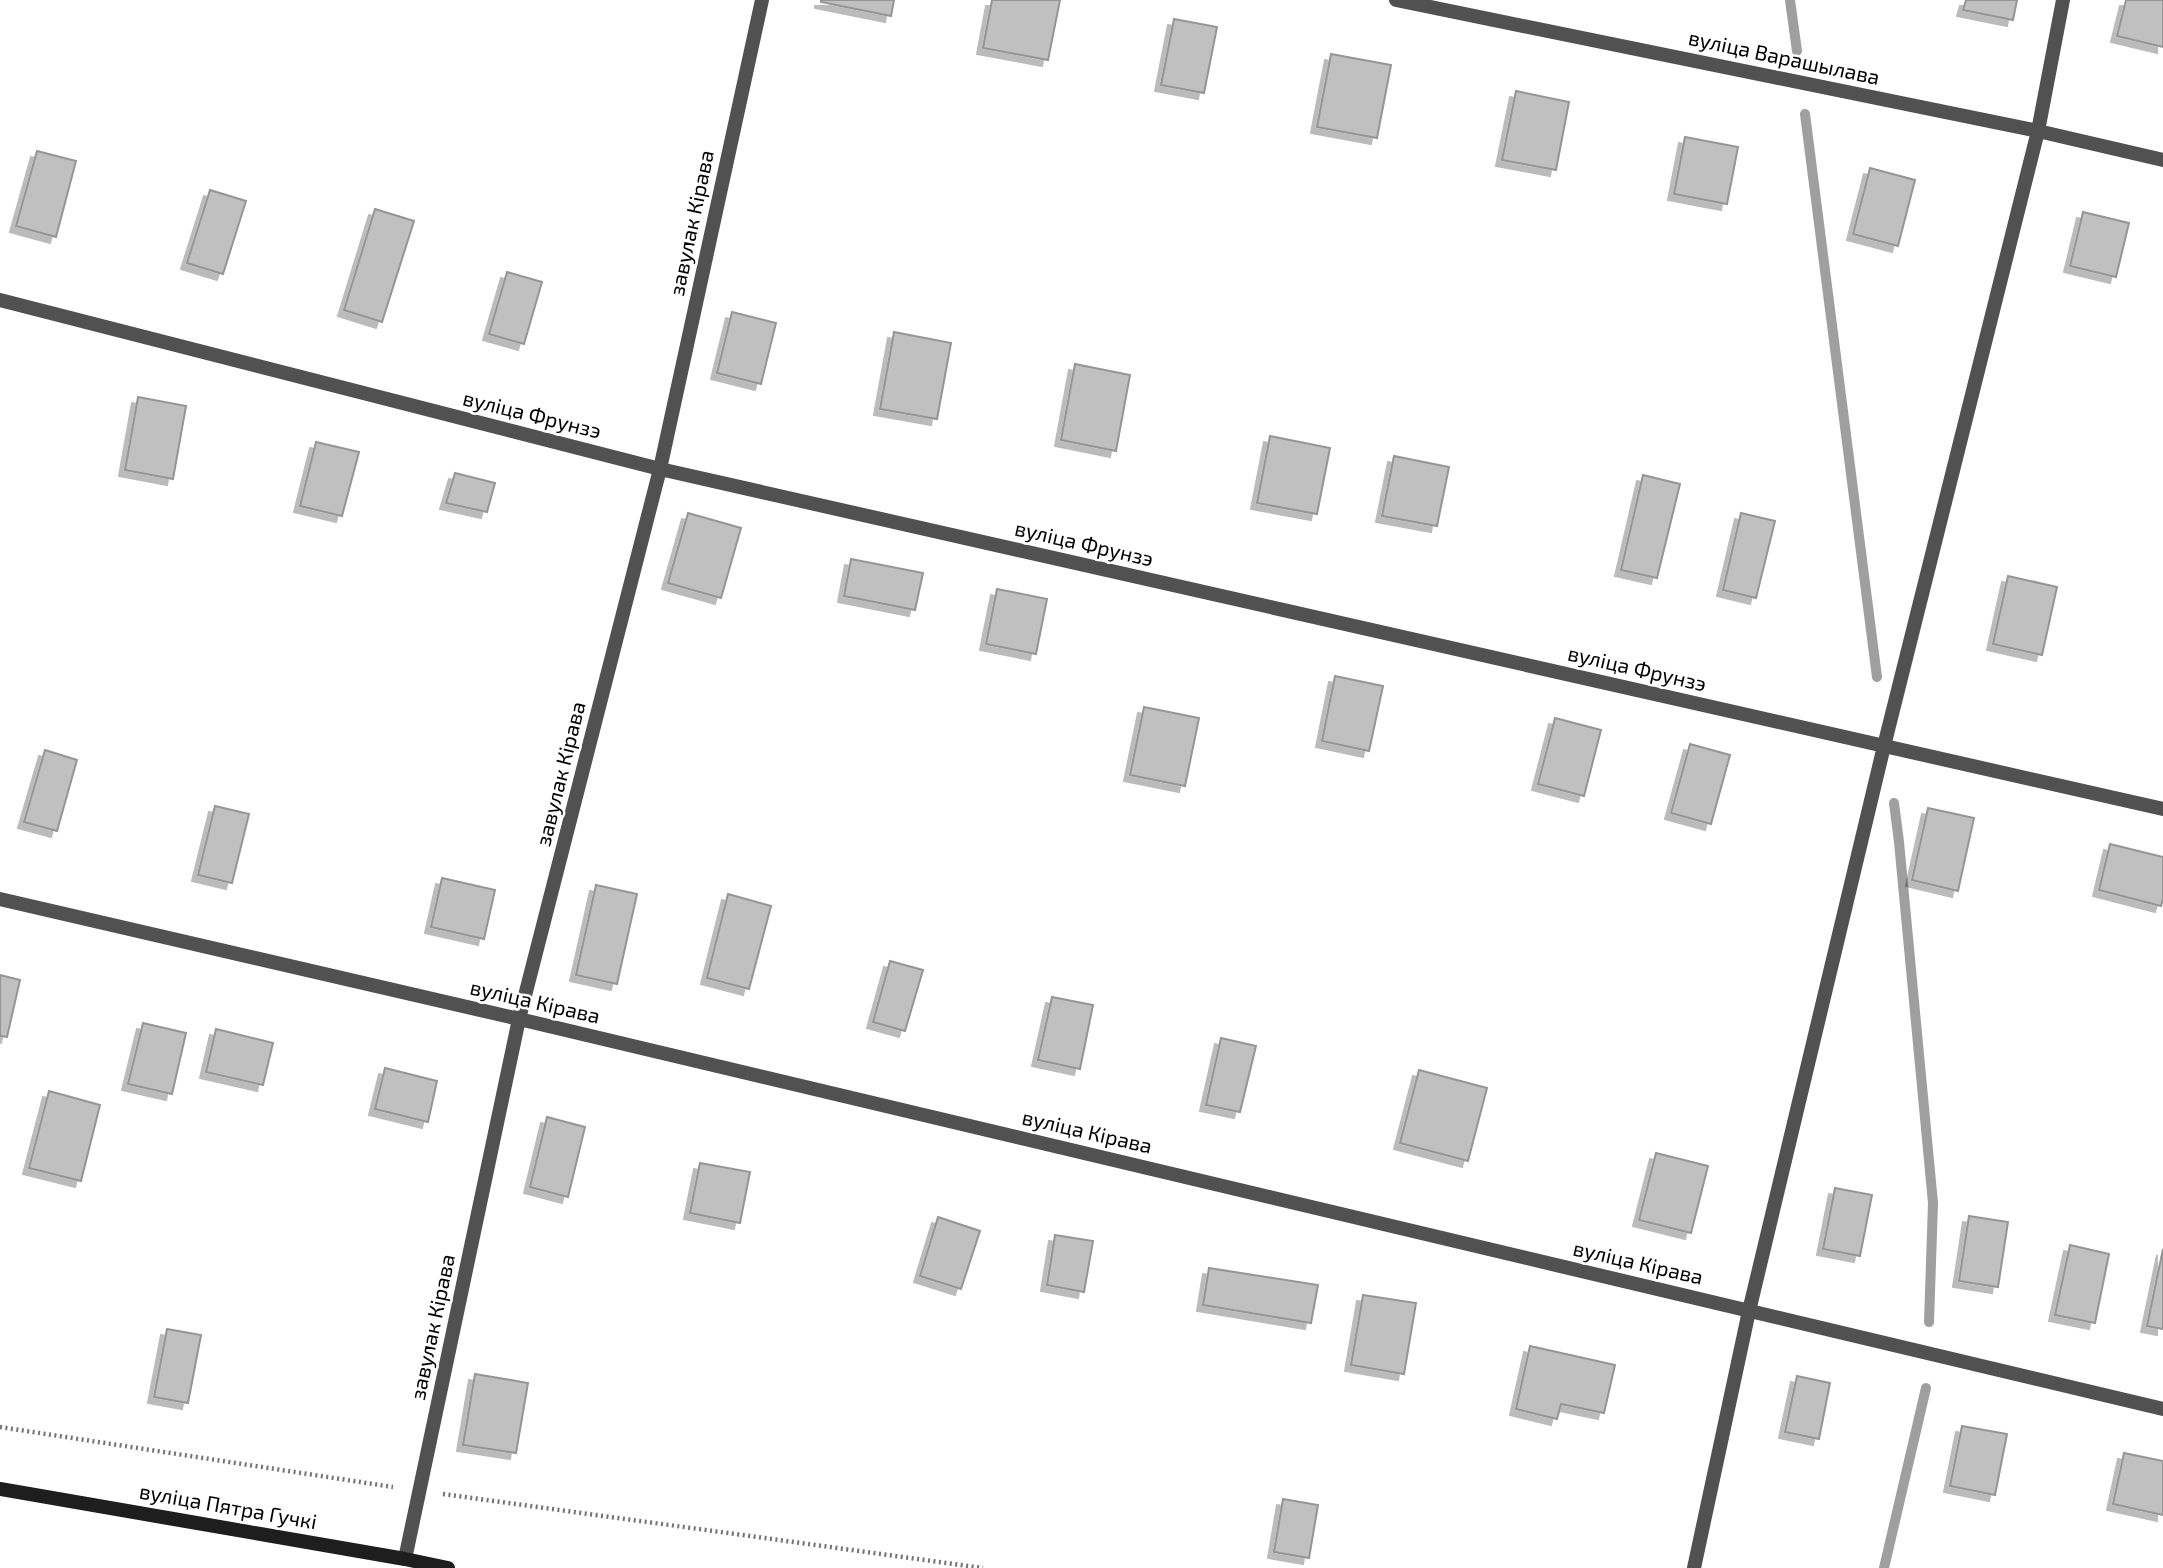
<svg xmlns="http://www.w3.org/2000/svg" width="2163" height="1568" viewBox="0 0 2163 1568" font-family="'Exo 2',sans-serif">
	<style>
		.lines { fill: none; stroke-linecap: round; stroke-linejoin: round }
		.stream { stroke: #9f9f9f; stroke-width: 10 }
		.building { fill: #c0c0c0; stroke: #959595; stroke-width: 2; filter: url(#shadow) }
		.path { stroke: #737373; stroke-width: 4.5; stroke-dasharray: 2 3.5; stroke-linecap: butt }
		.street { stroke: #515151; stroke-width: 14 }
		.secondary { stroke: #1e1e1e; stroke-width: 14 }
		.labels { text-anchor: middle; stroke-width: 5; stroke-linejoin: round; paint-order: stroke }
		.street-label { font-size: 21px; fill: #000; stroke: #fff }
	</style>
	<defs>
		<filter id="shadow"><feDropShadow dx="-6" dy="6" stdDeviation="0" flood-color="#0004"/></filter>
	</defs>
	<rect width="100%" height="100%" fill="#fff"/>
	<g class="lines">
		<!-- stream -->
		<path class="stream" d="M 1790,0 L 1797,51
			M 1805,114 L 1877,677
			M 1894,803 L 1899,842 L 1933,1203 L 1929,1322
			M 1884,1568 L 1926,1388"/>
	</g>
	<!-- building -->
	<path class="building" d="M 821,0 L 894,0 L 891,16 L 821,2 Z
		M 992,0 L 1060,0 L 1048,60 L 983,48 Z
		M 1966,0 L 2017,0 L 2013,20 L 1963,10 Z
		M 2126,0 L 2163,0 L 2163,47 L 2117,36 Z
		M 1174,19 L 1217,27 L 1204,93 L 1161,85 Z
		M 1331,54 L 1391,65 L 1377,138 L 1317,127 Z
		M 1516,91 L 1569,102 L 1556,170 L 1502,160 Z
		M 1685,137 L 1738,147 L 1727,204 L 1674,194 Z
		M 37,151 L 76,161 L 56,237 L 16,226 Z
		M 1870,168 L 1915,180 L 1898,246 L 1853,234 Z
		M 210,190 L 246,201 L 223,274 L 187,263 Z
		M 375,209 L 414,221 L 382,322 L 344,310 Z
		M 2083,212 L 2129,223 L 2116,277 L 2070,266 Z
		M 507,272 L 542,282 L 524,344 L 489,334 Z
		M 732,312 L 776,323 L 761,384 L 717,373 Z
		M 894,332 L 951,343 L 937,419 L 880,409 Z
		M 1075,364 L 1130,375 L 1116,451 L 1061,440 Z
		M 138,397 L 186,406 L 173,479 L 125,470 Z
		M 1270,436 L 1330,448 L 1317,514 L 1257,503 Z
		M 316,442 L 359,452 L 342,516 L 300,506 Z
		M 1394,456 L 1449,467 L 1437,526 L 1382,516 Z
		M 455,473 L 495,483 L 487,512 L 446,503 Z
		M 1643,475 L 1680,484 L 1657,578 L 1621,570 Z
		M 688,513 L 741,528 L 721,598 L 668,583 Z
		M 1741,513 L 1775,521 L 1756,598 L 1723,590 Z
		M 851,559 L 923,573 L 915,610 L 844,596 Z
		M 2008,576 L 2057,587 L 2042,655 L 1993,644 Z
		M 997,589 L 1047,599 L 1036,654 L 986,644 Z
		M 1335,676 L 1383,686 L 1369,751 L 1322,741 Z
		M 1144,707 L 1199,718 L 1185,786 L 1130,775 Z
		M 1555,718 L 1601,730 L 1584,796 L 1538,784 Z
		M 1690,744 L 1730,755 L 1711,824 L 1671,813 Z
		M 45,750 L 77,760 L 57,831 L 24,822 Z
		M 215,806 L 249,814 L 232,883 L 198,875 Z
		M 1928,808 L 1974,818 L 1958,891 L 1912,880 Z
		M 2110,844 L 2163,857 L 2163,899 L 2161,906 L 2099,890 Z
		M 442,878 L 495,890 L 484,939 L 431,927 Z
		M 596,885 L 637,894 L 617,984 L 576,975 Z
		M 728,894 L 771,906 L 749,989 L 707,978 Z
		M 890,961 L 923,970 L 905,1031 L 873,1022 Z
		M 0,975 L 20,980 L 7,1037 L 0,1036 Z
		M 1052,997 L 1093,1005 L 1080,1069 L 1038,1060 Z
		M 143,1023 L 186,1033 L 172,1094 L 128,1084 Z
		M 216,1029 L 273,1043 L 263,1085 L 206,1072 Z
		M 1221,1038 L 1256,1046 L 1240,1112 L 1206,1105 Z
		M 385,1068 L 437,1081 L 428,1122 L 375,1109 Z
		M 1419,1070 L 1487,1088 L 1468,1161 L 1400,1143 Z
		M 49,1091 L 100,1105 L 81,1181 L 29,1168 Z
		M 547,1117 L 585,1127 L 568,1197 L 530,1187 Z
		M 1656,1153 L 1708,1166 L 1691,1233 L 1639,1220 Z
		M 700,1163 L 750,1172 L 740,1223 L 690,1213 Z
		M 1835,1188 L 1872,1195 L 1860,1256 L 1823,1249 Z
		M 1969,1216 L 2008,1222 L 1998,1287 L 1959,1281 Z
		M 938,1217 L 980,1231 L 961,1289 L 920,1276 Z
		M 1055,1235 L 1093,1241 L 1084,1292 L 1047,1285 Z
		M 2070,1245 L 2109,1254 L 2095,1323 L 2055,1315 Z
		M 2163,1249 L 2163,1329 L 2147,1326 Z
		M 1209,1268 L 1318,1285 L 1311,1323 L 1203,1305 Z
		M 1363,1295 L 1416,1303 L 1404,1374 L 1351,1365 Z
		M 167,1329 L 201,1335 L 188,1403 L 154,1397 Z
		M 1530,1346 L 1615,1365 L 1604,1413 L 1561,1404 L 1557,1419 L 1516,1409 Z
		M 475,1374 L 528,1383 L 516,1453 L 463,1445 Z
		M 1797,1376 L 1830,1383 L 1819,1439 L 1785,1432 Z
		M 1962,1426 L 2007,1434 L 1995,1495 L 1950,1486 Z
		M 2124,1453 L 2163,1461 L 2163,1515 L 2113,1504 Z
		M 1283,1499 L 1318,1505 L 1309,1558 L 1274,1552 Z"/>
	<g class="lines">
		<!-- path -->
		<path class="path" d="M 0,1427 L 393,1487
			M 443,1494 L 983,1568"/>
		<!-- street -->
		<path class="street" d="M 1396,0 L 2038,131 L 2163,160
			M 0,300 L 660,469 L 2163,809
			M 0,899 L 519,1019 L 2163,1409
			M 405,1559 L 519,1019 L 660,469 L 762,0
			M 1694,1568 L 1749,1311 L 1884,746 L 2038,131 L 2063,0"/>
		<!-- secondary -->
		<path class="secondary" d="M 0,1489 L 405,1559 L 448,1568"/>
	</g>
	<g class="labels">
		<!-- street labels -->
		<g class="street-label">
			<text transform="translate(1784 58) rotate(12)" y="7">вуліца Варашылава</text>
			<text transform="translate(692 223) rotate(-78)" y="7">завулак Кірава</text>
			<text transform="translate(532 415) rotate(14)" y="7">вуліца Фрунзэ</text>
			<text transform="translate(1084 544) rotate(13)" y="7">вуліца Фрунзэ</text>
			<text transform="translate(1637 669) rotate(13)" y="7">вуліца Фрунзэ</text>
			<text transform="translate(561 774) rotate(-76)" y="7">завулак Кірава</text>
			<text transform="translate(535 1002) rotate(13)" y="7">вуліца Кірава</text>
			<text transform="translate(1087 1132) rotate(13)" y="7">вуліца Кірава</text>
			<text transform="translate(1638 1263) rotate(13)" y="7">вуліца Кірава</text>
			<text transform="translate(433 1327) rotate(-78)" y="7">завулак Кірава</text>
			<text transform="translate(228 1507) rotate(10)" y="7">вуліца Пятра Гучкі</text>
		</g>
	</g>
</svg>
